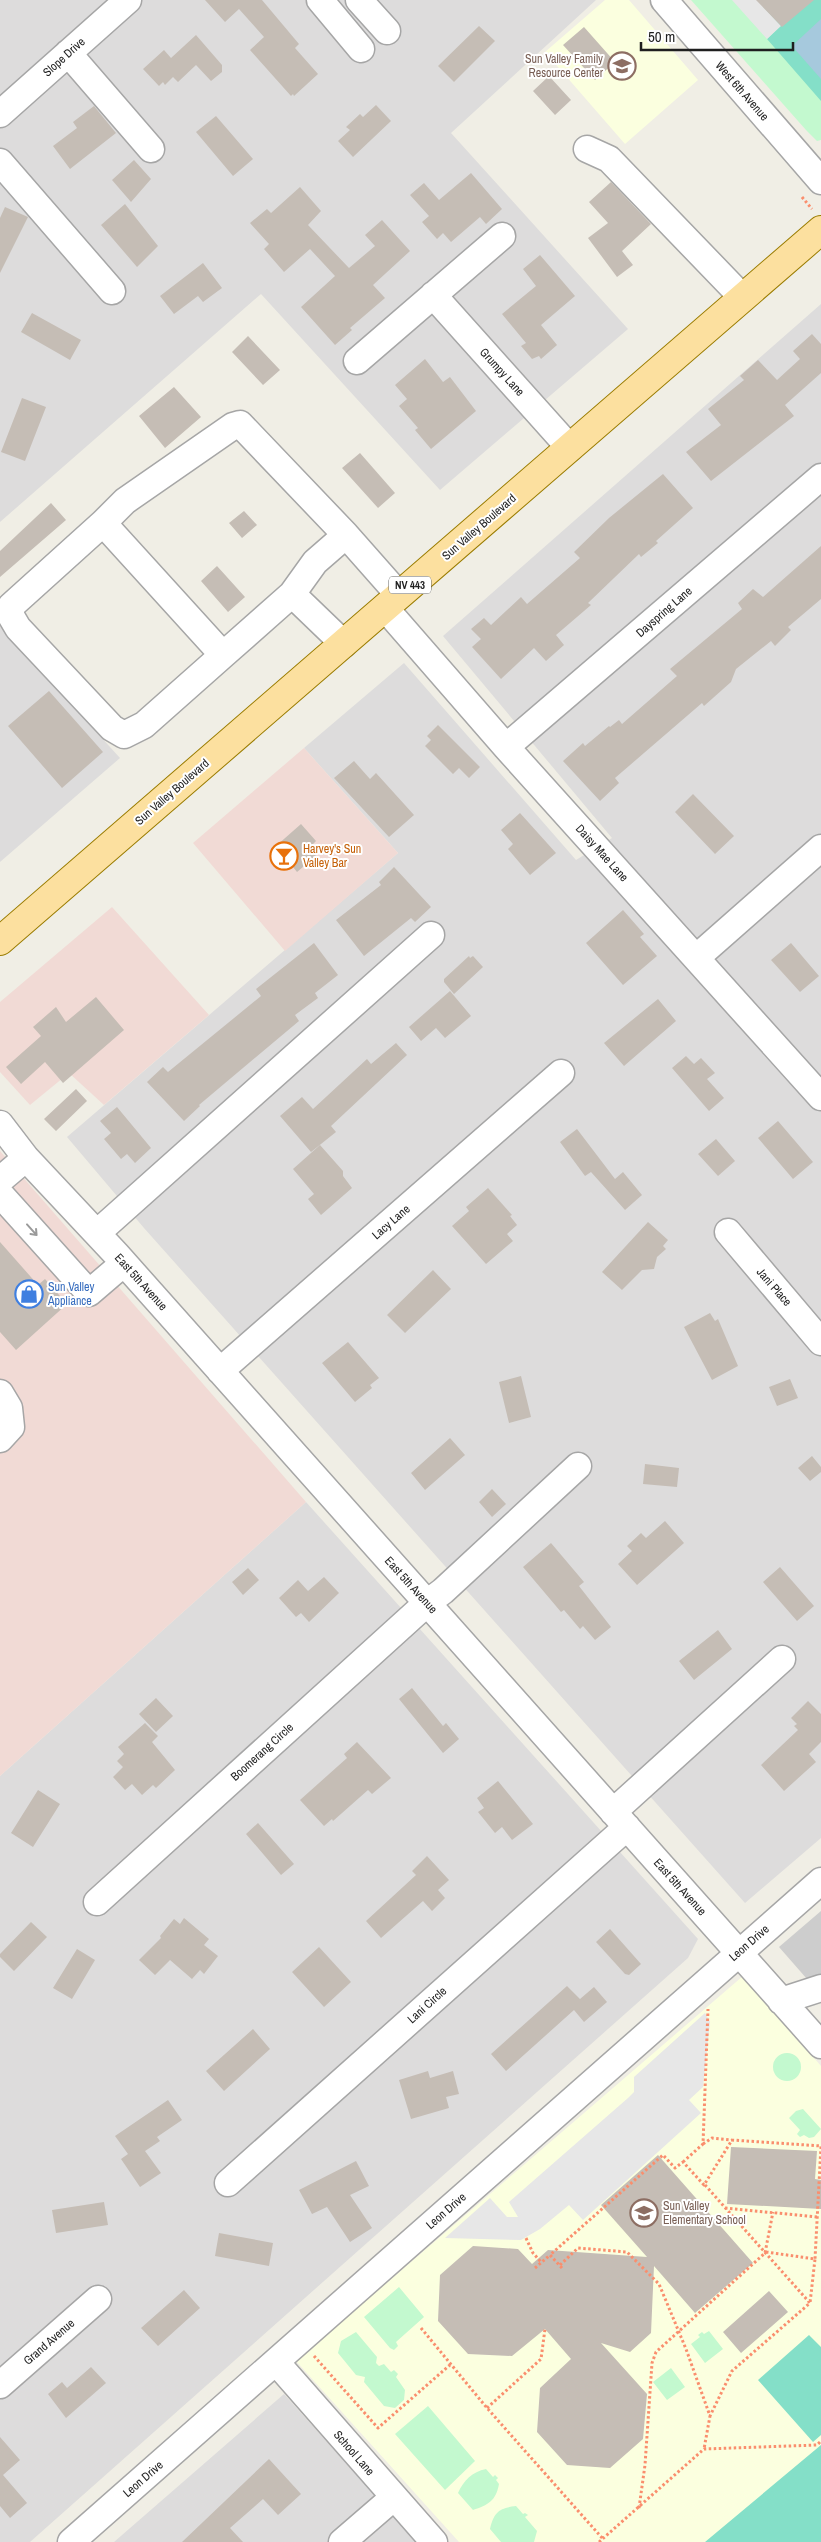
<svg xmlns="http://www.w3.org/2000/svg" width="821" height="2542" viewBox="0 0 821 2542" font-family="'Archivo Narrow',sans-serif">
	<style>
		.residential { fill: #dddcdc }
		.commercial { fill: #f1dad5 }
		.education { fill: #fbffdf }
		.religious { fill: #cdcdcd }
		.park { fill: #c3f9cf }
		.pitch { fill: #84dfc8 }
		.parking { fill: #e7e7e7 }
		.water { fill: #a6c9dd }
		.building { fill: #c5bdb5 }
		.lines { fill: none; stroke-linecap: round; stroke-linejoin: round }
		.minor-casing { stroke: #a6a6a6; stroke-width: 29 }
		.major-casing { stroke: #9a7c00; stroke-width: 30 }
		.path { stroke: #fa8e6d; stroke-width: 3; stroke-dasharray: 2.5 2.5; stroke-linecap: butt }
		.minor { stroke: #fff; stroke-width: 26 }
		.major { stroke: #fce09f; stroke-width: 28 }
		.oneway { stroke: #9a9a9a }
		.labels { text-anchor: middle; stroke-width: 4; stroke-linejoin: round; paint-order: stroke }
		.shield { fill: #fff; stroke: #626262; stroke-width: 1 }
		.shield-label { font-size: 11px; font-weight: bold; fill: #1f1f1f }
		.street-label { font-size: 12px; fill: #1f1f1f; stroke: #fff }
		.education-label { font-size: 12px; fill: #785e54; stroke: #fff; text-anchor: end }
		.food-label { font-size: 12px; fill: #c56008; stroke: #fff; text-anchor: start }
		.shop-label { font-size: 12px; fill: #366cbe; stroke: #fff; text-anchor: start }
	</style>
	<rect width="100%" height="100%" fill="#f0eee5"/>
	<!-- residential -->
	<path class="residential" d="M 0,0 L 596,0 L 451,133 L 628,329 L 440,490 L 261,294 L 0,522 Z
		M 821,304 L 821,1838 L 745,1903 L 144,1228 L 67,1137 L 398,853 L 304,748 L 404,663 L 576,860 L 612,838 L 443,636 Z
		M 0,626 L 120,758 L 0,862 Z
		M 306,1502 L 698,1939 L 688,1958 L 30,2542 L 0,2542 L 0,1776 Z
		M 284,2394 L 417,2542 L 114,2542 Z"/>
	<!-- commercial -->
	<path class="commercial" d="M 304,748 L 398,853 L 285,951 L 193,843 Z
		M 112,907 L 209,1015 L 104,1105 L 69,1073 L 30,1105 L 0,1072 L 0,1002 Z
		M 0,1151 L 306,1502 L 0,1776 Z"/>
	<!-- education -->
	<path class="education" d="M 605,0 L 629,0 L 698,80 L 625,144 L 545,52 Z
		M 743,1976 L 821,2066 L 821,2542 L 459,2542 L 296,2361 Z"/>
	<!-- religious -->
	<path class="religious" d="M 821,1911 L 821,1995 L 779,1947 Z"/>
	<!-- park -->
	<path class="park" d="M 691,0 L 821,0 L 821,140 L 817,141 L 806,130 Z
		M773 2067a14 14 0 1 1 28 0a14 14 0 1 1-28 0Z
		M 803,2109 L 821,2129 L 814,2137 L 809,2138 L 804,2135 L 800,2137 L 797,2134 L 800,2130 L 789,2118 L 796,2111 Z
		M 399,2287 L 424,2317 L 396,2342 L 398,2346 L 394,2350 L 390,2348 L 364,2317 Z
		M 709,2331 L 723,2349 L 705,2363 L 691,2344 L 700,2337 L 698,2335 L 702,2332 L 704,2334 Z
		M 356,2332 L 377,2357 L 376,2363 L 379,2366 L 384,2364 L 391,2372 L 394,2370 L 398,2374 L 396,2377 L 405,2390 L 404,2400 L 395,2408 L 384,2406 L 364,2382 L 365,2377 L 356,2375 L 338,2353 L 341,2341 Z
		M 671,2368 L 685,2387 L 667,2400 L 653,2382 Z
		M 428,2406 L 475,2461 L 445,2490 L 395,2434 Z
		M 486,2469 L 493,2477 L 495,2475 L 498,2478 L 496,2480 L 499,2484 C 496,2501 488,2505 473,2510 L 458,2493 C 464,2480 472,2472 486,2469 Z
		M 516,2506 L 523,2514 L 525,2513 L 528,2515 L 525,2517 L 537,2531 L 534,2542 L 501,2542 L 490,2529 C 494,2512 499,2508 516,2506 Z"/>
	<!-- pitch -->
	<path class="pitch" d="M 767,0 L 821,0 L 821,101 L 767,39 L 780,26 L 761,5 Z
		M 809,2335 L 821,2347 L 821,2435 L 813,2442 L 758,2380 Z
		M 821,2445 L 821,2542 L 705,2542 Z"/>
	<!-- parking -->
	<path class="parking" d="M 732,0 L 757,0 L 781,26 L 767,39 Z
		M 705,2013 L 710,2022 L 703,2087 L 689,2100 L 701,2113 L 583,2220 L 569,2205 L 540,2229 L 521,2240 L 445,2238 L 490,2198 L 507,2217 L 518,2217 L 509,2202 L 628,2098 L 634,2092 L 634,2077 Z"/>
	<!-- water -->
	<path class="water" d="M 821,19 L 821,79 L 792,46 Z"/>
	<!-- building -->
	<path class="building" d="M 205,0 L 262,0 L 299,44 L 295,48 L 318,74 L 294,96 L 293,94 L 291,96 L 250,50 L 264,37 L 239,9 L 225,22 Z
		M 756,0 L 814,0 L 782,27 Z
		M 479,26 L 495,41 L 454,82 L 438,66 Z
		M 584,27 L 615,62 L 595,80 L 563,45 Z
		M 196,35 L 222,65 L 222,72 L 211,81 L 196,65 L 178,82 L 173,77 L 165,85 L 163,82 L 159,86 L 143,69 L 164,50 L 171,58 Z
		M 549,76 L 571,100 L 555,115 L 533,91 Z
		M 376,105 L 391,121 L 353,157 L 338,141 L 350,130 L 346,127 L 360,114 L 363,117 Z
		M 94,106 L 116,133 L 70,169 L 53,146 L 77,128 L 73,122 Z
		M 216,116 L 253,159 L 233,176 L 196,132 Z
		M 134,160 L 151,179 L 131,202 L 112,180 Z
		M 471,173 L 502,209 L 486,224 L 480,217 L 451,242 L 443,233 L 437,239 L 422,222 L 429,216 L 410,195 L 424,183 L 439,200 Z
		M 611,182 L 651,224 L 622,251 L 633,265 L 617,277 L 588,238 L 608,223 L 589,202 Z
		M 300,187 L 321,211 L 308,225 L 349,268 L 375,246 L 365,235 L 382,220 L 410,251 L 373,285 L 385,298 L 350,328 L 352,330 L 335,345 L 301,307 L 335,276 L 310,249 L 284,272 L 264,249 L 269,244 L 250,223 L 267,209 L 271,213 Z
		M 125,204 L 158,246 L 137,267 L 101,225 Z
		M 5,207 L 28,217 L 0,273 L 0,218 Z
		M 540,255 L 575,296 L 541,325 L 557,345 L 541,359 L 539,356 L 532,359 L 521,346 L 526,343 L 502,314 L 536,286 L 523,269 Z
		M 203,263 L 222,288 L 203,302 L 198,296 L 174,314 L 160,296 Z
		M 32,313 L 81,340 L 70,360 L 21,332 Z
		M 812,334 L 821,344 L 821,373 L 785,405 L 794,416 L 711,481 L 686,452 L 721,425 L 708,409 L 744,380 L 740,376 L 758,360 L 777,380 L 800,359 L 793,351 Z
		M 248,336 L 280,370 L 263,385 L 232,352 Z
		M 425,359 L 443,382 L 450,377 L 476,411 L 431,449 L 415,430 L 418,428 L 399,406 L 407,399 L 395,385 Z
		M 174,387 L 201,417 L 165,448 L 139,416 Z
		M 22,398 L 46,407 L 25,461 L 1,452 Z
		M 360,453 L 395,493 L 378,508 L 342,468 Z
		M 663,474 L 693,508 L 656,541 L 658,543 L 641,557 L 639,554 L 588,603 L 591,605 L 556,635 L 564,645 L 546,661 L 534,648 L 501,679 L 472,647 L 481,639 L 471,629 L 484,618 L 491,625 L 521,597 L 527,604 L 580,558 L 574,552 L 609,518 Z
		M 51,503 L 66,520 L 0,577 L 0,551 Z
		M 244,511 L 257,525 L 242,538 L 229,523 Z
		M 821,546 L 821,599 L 788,627 L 791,630 L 775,646 L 771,641 L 736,669 L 731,682 L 704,706 L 702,703 L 615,778 L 619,783 L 600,801 L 563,761 L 583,743 L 585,746 L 609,726 L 610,727 L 619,720 L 622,724 L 677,676 L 670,669 L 742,609 L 738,603 L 753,589 L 763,597 Z
		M 217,566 L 245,597 L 228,612 L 201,581 Z
		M 49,691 L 103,752 L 62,788 L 8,726 Z
		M 438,725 L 480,767 L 469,778 L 459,768 L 453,774 L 425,746 L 431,740 L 427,736 Z
		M 354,761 L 370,779 L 376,773 L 414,815 L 389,837 L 334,778 Z
		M 693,794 L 734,836 L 715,854 L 675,812 Z
		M 520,813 L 556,853 L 530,875 L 508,849 L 513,844 L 501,830 Z
		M 301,824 L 316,841 L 309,848 L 316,856 L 297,872 L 276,846 Z
		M 394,867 L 431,907 L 415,922 L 411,918 L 364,956 L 336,920 L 381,885 L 379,882 Z
		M 623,910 L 644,934 L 640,937 L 657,956 L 623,985 L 586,943 Z
		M 314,943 L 338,975 L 315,993 L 318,998 L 295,1015 L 299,1021 L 199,1105 L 200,1106 L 184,1121 L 147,1082 L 163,1067 L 168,1072 L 261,996 L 256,989 Z
		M 791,943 L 819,976 L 800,992 L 771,960 Z
		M 469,956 L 470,958 L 473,956 L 483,967 L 454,994 L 444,982 L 444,979 Z
		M 450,991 L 471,1016 L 445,1038 L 436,1028 L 421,1041 L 409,1027 Z
		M 96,997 L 124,1030 L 63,1083 L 45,1062 L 21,1084 L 6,1067 L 41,1036 L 33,1027 L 56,1007 L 66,1022 Z
		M 658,999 L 676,1021 L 624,1066 L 604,1043 Z
		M 396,1043 L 407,1055 L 331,1126 L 336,1132 L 311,1152 L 280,1116 L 302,1097 L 313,1109 L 367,1059 L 371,1064 Z
		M 686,1056 L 694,1064 L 701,1058 L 715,1073 L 707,1079 L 724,1098 L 709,1111 L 672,1068 Z
		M 76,1089 L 87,1101 L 56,1131 L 44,1119 Z
		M 117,1107 L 151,1148 L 135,1163 L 127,1154 L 121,1159 L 104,1139 L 111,1133 L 100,1121 Z
		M 778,1121 L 813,1162 L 793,1179 L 758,1138 Z
		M 577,1129 L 615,1179 L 623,1172 L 642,1195 L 625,1210 L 591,1172 L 585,1176 L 560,1142 Z
		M 716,1139 L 735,1161 L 718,1176 L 698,1154 Z
		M 320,1145 L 343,1171 L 343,1176 L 352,1188 L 321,1215 L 308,1199 L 314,1194 L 293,1169 Z
		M 488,1188 L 512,1215 L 510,1216 L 517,1225 L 507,1234 L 513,1241 L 486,1264 L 452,1226 L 469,1211 L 466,1207 Z
		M 648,1222 L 668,1240 L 663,1246 L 666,1249 L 657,1257 L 654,1269 L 642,1270 L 622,1290 L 602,1272 Z
		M 0,1242 L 38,1285 L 45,1279 L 67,1304 L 16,1350 L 0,1332 Z
		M 433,1270 L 451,1289 L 405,1333 L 387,1315 Z
		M 710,1313 L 715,1321 L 718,1319 L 738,1366 L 712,1380 L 684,1327 Z
		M 348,1342 L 379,1378 L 370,1385 L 372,1388 L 355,1402 L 322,1363 Z
		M 521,1376 L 531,1417 L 509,1423 L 499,1382 Z
		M 790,1379 L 798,1398 L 777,1406 L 769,1387 Z
		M 450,1438 L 465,1455 L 425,1490 L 411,1473 Z
		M 812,1456 L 821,1467 L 821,1472 L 810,1481 L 798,1468 Z
		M 645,1464 L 679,1468 L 677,1487 L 643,1484 Z
		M 492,1489 L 506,1504 L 492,1517 L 479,1502 Z
		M 665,1521 L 684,1543 L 637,1585 L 618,1564 L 632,1551 L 627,1546 L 641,1533 L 646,1538 Z
		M 551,1543 L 584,1582 L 579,1586 L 611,1627 L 595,1640 L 583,1626 L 580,1629 L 564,1610 L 561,1612 L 523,1567 Z
		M 780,1567 L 814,1606 L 797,1621 L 763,1582 Z
		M 248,1568 L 259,1580 L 243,1595 L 232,1582 Z
		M 324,1577 L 339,1593 L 309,1622 L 301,1613 L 296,1617 L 279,1598 L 298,1580 L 308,1591 Z
		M 718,1630 L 732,1649 L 694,1680 L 679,1661 Z
		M 412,1688 L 443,1726 L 446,1723 L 459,1739 L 443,1753 L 399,1699 Z
		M 156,1698 L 173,1716 L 156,1732 L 139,1714 Z
		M 808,1701 L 821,1714 L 821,1742 L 809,1754 L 816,1762 L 784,1791 L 761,1765 L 798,1730 L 794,1726 L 797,1724 L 791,1718 Z
		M 145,1723 L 158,1736 L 152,1742 L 175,1770 L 156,1788 L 153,1785 L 142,1795 L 132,1784 L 125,1790 L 113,1777 L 123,1767 L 117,1761 L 124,1754 L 118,1747 Z
		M 357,1742 L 391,1778 L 372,1794 L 368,1790 L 333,1821 L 332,1819 L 324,1826 L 300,1800 L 347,1758 L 344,1754 Z
		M 498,1781 L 533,1824 L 512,1840 L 502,1827 L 495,1833 L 478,1812 L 484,1808 L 477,1798 Z
		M 38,1790 L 60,1804 L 33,1847 L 11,1833 Z
		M 258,1823 L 294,1864 L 281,1875 L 246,1834 Z
		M 427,1856 L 449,1880 L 438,1890 L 445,1898 L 432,1911 L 423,1901 L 381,1938 L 366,1921 L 416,1875 L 412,1871 Z
		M 184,1918 L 209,1939 L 204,1945 L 218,1956 L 204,1974 L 200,1970 L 192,1979 L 170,1960 L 155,1975 L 139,1960 L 161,1938 L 160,1936 L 174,1919 L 180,1924 Z
		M 31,1922 L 47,1937 L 14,1971 L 0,1957 L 0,1954 Z
		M 610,1929 L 641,1964 L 629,1975 L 625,1974 L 596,1942 Z
		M 319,1947 L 351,1982 L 324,2007 L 292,1972 Z
		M 77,1949 L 95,1960 L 72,1999 L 53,1988 Z
		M 567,1986 L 580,1999 L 594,1987 L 607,2002 L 584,2022 L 574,2010 L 506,2071 L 491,2054 Z
		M 253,2029 L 270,2049 L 224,2091 L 206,2071 Z
		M 428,2071 L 430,2078 L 453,2071 L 459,2094 L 446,2097 L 449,2108 L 411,2119 L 399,2080 Z
		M 168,2100 L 182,2120 L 157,2137 L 160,2141 L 145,2151 L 161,2173 L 140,2187 L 121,2159 L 128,2154 L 115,2136 Z
		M 731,2147 L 817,2151 L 815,2179 L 821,2180 L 821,2209 L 727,2204 Z
		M 658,2155 L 753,2263 L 695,2313 L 654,2266 L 651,2333 L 630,2352 L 601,2343 L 647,2394 L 643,2439 L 610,2468 L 567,2465 L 537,2432 L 540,2388 L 571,2359 L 545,2329 L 512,2356 L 468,2354 L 438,2321 L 440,2275 L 473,2246 L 518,2249 L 532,2264 L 548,2250 L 647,2257 L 601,2205 Z
		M 356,2161 L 369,2186 L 350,2195 L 372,2228 L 350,2242 L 327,2207 L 312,2214 L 299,2190 Z
		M 104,2202 L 108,2225 L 56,2233 L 52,2210 Z
		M 219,2233 L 273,2243 L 269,2266 L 215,2256 Z
		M 184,2290 L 200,2308 L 158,2346 L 141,2328 Z
		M 769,2291 L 788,2312 L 741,2353 L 723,2332 Z
		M 91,2367 L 106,2383 L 66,2418 L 48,2394 L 62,2382 L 67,2388 Z
		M 0,2437 L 20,2460 L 3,2475 L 27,2503 L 10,2518 L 0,2506 Z
		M 269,2459 L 301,2494 L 278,2515 L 263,2499 L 230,2528 L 243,2542 L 182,2542 Z"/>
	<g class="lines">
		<!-- minor casing -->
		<g class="minor-casing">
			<path id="minor" d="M 320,0 L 361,49
				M 359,0 L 387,31
				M 664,0 L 821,181
				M 68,53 L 151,149
				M 0,114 L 128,0
				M 587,149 L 609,159 L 743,298
				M 0,162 L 112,291
				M 433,295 L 570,448
				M 357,361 L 502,236
				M 103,523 L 11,606 L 11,616 L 18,628 L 112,728 L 124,735 L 144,725 L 223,655
				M 292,594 L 223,655 L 103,523 L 125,501 L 233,426 L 240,424 L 346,535 L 399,595
				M 385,608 L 506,747 L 821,1097
				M 344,644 L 292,594 L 315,562 L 346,535
				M 506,747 L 821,477
				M 696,958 L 821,848
				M 0,1124 L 26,1158 L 117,1255 L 821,2045
				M 0,1180 L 26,1158
				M 0,1194 L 89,1293 L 124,1263
				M 728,1232 L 821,1342
				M 97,1233 L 431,935
				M 220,1371 L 561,1073
				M 0,1393 L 9,1408 L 11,1427 L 0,1439
				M 613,1812 L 782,1659
				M 97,1902 L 427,1603 L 443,1591 L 578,1466
				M 781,2001 L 821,1988
				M 228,2183 L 627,1827
				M 276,2362 L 434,2542
				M 0,2385 L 98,2299
				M 71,2542 L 821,1881
				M 342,2542 L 393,2498"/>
		</g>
		<!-- major casing -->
		<g class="major-casing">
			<path id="major" d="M 0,941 L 821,230"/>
		</g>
		<!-- path -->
		<path class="path" d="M 802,197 L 812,209
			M 703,2144 L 712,2138 L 732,2140
			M 683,2162 L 703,2144 L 708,2009
			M 705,2185 L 810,2303 L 732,2371 L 710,2416
			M 725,2208 L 817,2217
			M 526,2238 L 533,2253 L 541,2262
			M 766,2252 L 815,2259 L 810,2303
			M 560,2265 L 578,2248 L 627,2252 L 659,2284 L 686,2349 L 710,2416 L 704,2449
			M 535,2268 L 550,2255
			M 562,2268 L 550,2255 L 663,2155 L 675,2168 L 683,2162 L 704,2185 L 732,2140 L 821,2146 L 815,2259
			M 421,2328 L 487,2408 L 603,2539
			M 314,2356 L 378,2428 L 451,2364
			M 487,2408 L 541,2359 L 545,2329
			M 639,2508 L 645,2465 L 652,2363 L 656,2352 L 765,2253 L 773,2212
			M 599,2542 L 704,2449 L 817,2445 L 821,2441"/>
		<!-- minor -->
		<use href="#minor" class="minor"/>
		<!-- major -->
		<use href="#major" class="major"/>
	</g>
	<!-- one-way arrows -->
	<defs><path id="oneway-shaft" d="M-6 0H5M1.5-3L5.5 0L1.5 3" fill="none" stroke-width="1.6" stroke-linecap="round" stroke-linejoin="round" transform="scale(1.25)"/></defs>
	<use class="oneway" href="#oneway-shaft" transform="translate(32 1230) rotate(48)"/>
	<!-- icons -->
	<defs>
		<g id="school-ring" transform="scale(1.4375)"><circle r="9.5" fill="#fff" stroke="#8d6e63" stroke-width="1.5"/><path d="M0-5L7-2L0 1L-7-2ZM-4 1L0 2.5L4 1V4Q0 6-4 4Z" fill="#8d6e63"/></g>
		<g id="bar-ring" transform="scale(1.4375)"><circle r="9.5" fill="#fff" stroke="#e8710a" stroke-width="1.5"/><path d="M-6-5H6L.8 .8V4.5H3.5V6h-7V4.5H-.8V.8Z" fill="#e8710a"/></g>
		<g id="shop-ring" transform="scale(1.4375)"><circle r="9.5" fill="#fff" stroke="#3f7fe0" stroke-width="1.5"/><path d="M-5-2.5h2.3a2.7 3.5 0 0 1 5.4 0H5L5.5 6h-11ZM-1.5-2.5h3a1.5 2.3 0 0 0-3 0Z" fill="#3f7fe0"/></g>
	</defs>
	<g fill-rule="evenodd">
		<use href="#school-ring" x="622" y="66"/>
		<use href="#bar-ring" x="284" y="856"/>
		<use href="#shop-ring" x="29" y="1294"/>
		<use href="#school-ring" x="644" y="2213"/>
	</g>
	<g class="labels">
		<!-- shield labels -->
		<rect class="shield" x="389" y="576.5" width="42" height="17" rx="4"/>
		<g class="shield-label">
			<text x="410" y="589">NV 443</text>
		</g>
		<!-- street labels -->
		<g class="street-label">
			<text transform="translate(64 57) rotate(-42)" y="4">Slope Drive</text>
			<text transform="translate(742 91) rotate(49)" y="4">West 6th Avenue</text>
			<text transform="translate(502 372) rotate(48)" y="4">Grumpy Lane</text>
			<text transform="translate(479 527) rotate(-41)" y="4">Sun Valley Boulevard</text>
			<text transform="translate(664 612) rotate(-41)" y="4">Dayspring Lane</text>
			<text transform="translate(172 792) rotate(-41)" y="4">Sun Valley Boulevard</text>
			<text transform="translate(602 853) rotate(48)" y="4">Daisy Mae Lane</text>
			<text transform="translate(391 1222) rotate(-41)" y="4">Lacy Lane</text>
			<text transform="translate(141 1282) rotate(48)" y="4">East 5th Avenue</text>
			<text transform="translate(774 1287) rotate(49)" y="4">Jani Place</text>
			<text transform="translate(411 1585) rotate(48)" y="4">East 5th Avenue</text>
			<text transform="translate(262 1752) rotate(-42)" y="4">Boomerang Circle</text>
			<text transform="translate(680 1887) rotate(48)" y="4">East 5th Avenue</text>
			<text transform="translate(749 1943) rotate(-41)" y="4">Leon Drive</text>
			<text transform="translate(427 2005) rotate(-42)" y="4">Lani Circle</text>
			<text transform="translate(446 2211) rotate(-41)" y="4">Leon Drive</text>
			<text transform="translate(49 2342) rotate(-41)" y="4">Grand Avenue</text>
			<text transform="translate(354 2453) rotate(49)" y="4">School Lane</text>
			<text transform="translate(143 2479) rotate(-41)" y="4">Leon Drive</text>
		</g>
		<!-- education labels -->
		<g class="education-label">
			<text x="603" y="63">Sun Valley Family<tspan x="603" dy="14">Resource Center</tspan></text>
			<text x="663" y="2210" text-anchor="start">Sun Valley<tspan x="663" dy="14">Elementary School</tspan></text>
		</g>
		<!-- food labels -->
		<g class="food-label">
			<text x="303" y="853">Harvey's Sun<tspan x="303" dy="14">Valley Bar</tspan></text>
		</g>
		<!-- shop labels -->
		<g class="shop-label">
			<text x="48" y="1291">Sun Valley<tspan x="48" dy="14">Appliance</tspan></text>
		</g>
	</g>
	<!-- scale -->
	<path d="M641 42v8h152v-8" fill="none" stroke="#1f1f1f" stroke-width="2.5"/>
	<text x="648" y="42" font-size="15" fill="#1f1f1f" stroke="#ffffff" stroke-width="4" paint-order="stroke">50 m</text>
</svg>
